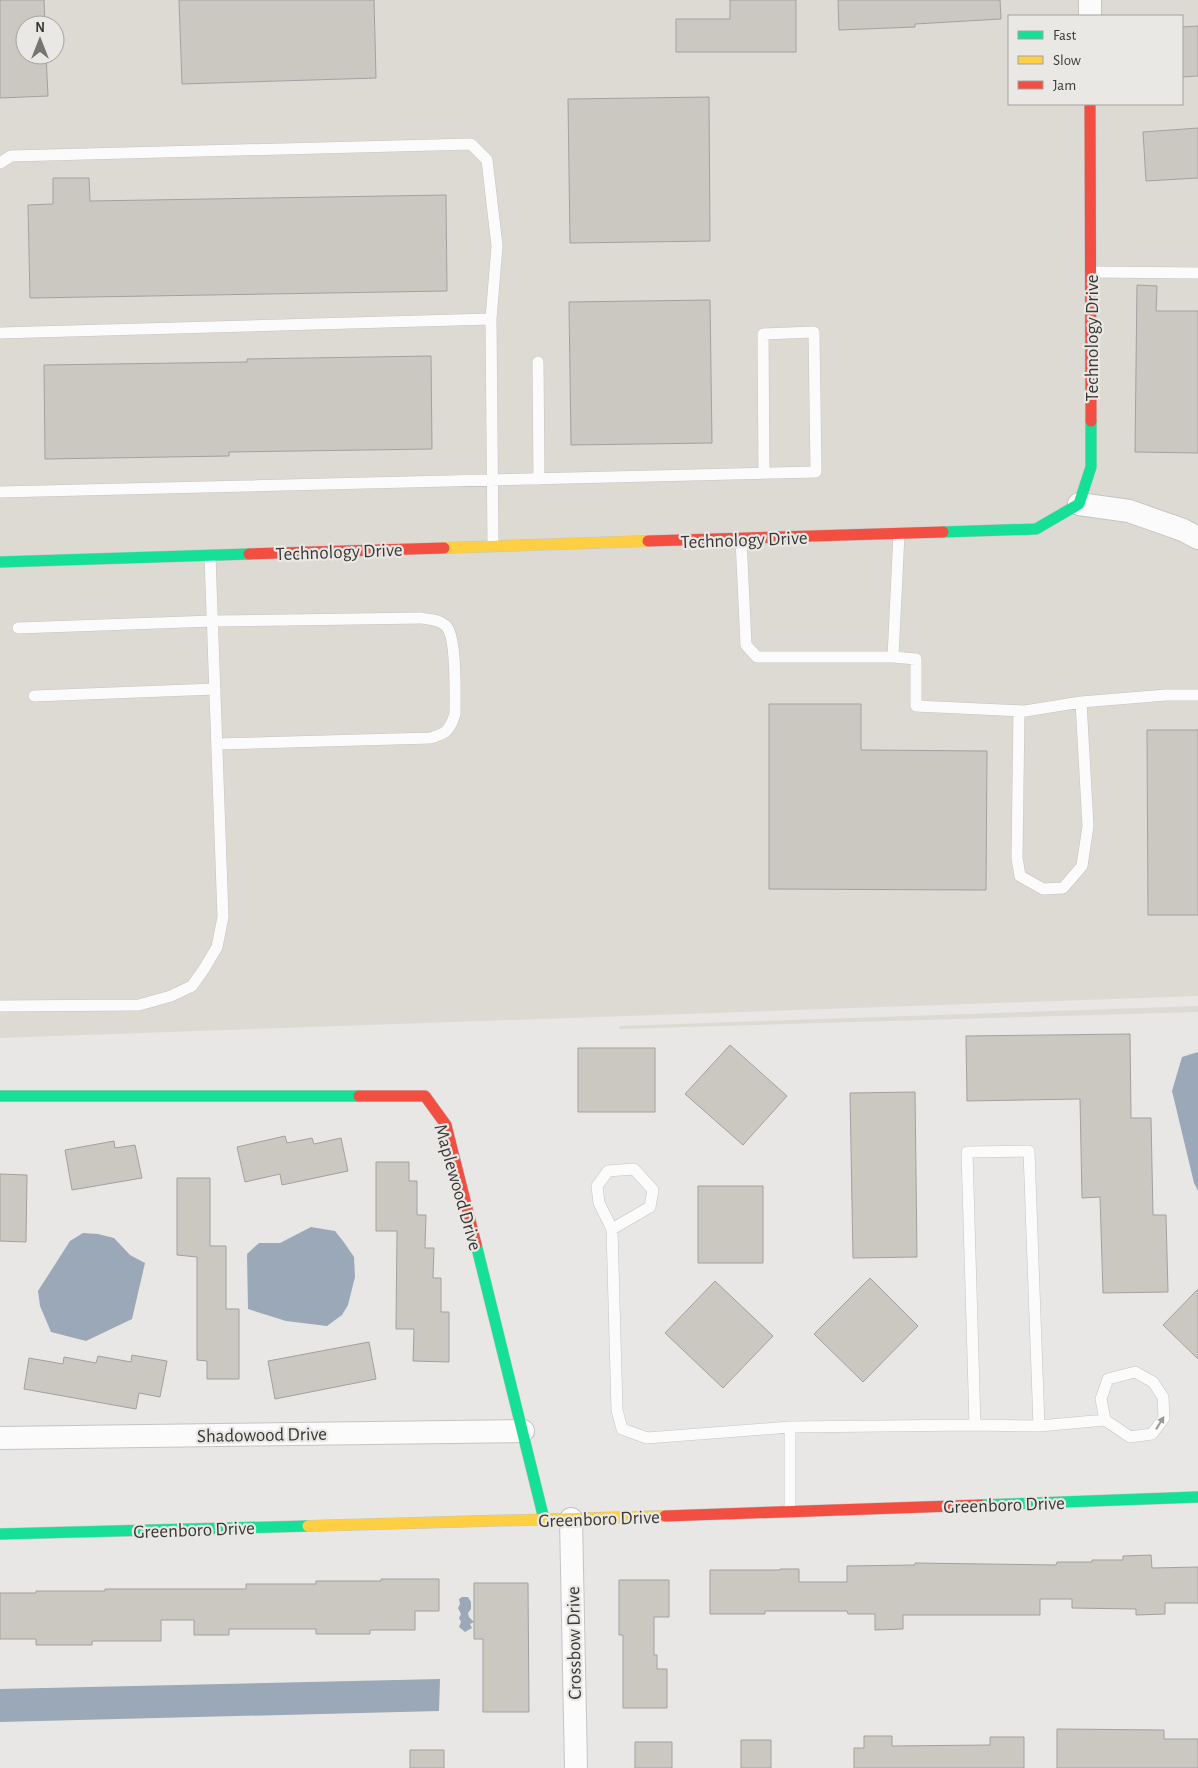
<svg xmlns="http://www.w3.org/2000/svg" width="1198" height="1768" viewBox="0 0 1198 1768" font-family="'Alegreya Sans',sans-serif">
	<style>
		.built { fill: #dddad3; fill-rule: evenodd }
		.water { fill: #9ba8b8 }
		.building { fill: #cbc8c1; stroke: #a3a1a0 }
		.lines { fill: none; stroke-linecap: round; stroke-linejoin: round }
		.lane-casing { stroke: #c5c4c3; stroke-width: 12 }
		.street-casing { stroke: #c5c4c3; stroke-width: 24 }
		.fast-casing { stroke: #c5c4c3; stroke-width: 12 }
		.slow-casing { stroke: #c5c4c3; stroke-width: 12 }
		.jam-casing { stroke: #c5c4c3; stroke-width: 12 }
		.lane { stroke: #fcfbfb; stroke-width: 11 }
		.street { stroke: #fcfbfb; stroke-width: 22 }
		.fast { stroke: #16e098; stroke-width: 11 }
		.slow { stroke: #ffcf43; stroke-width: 11 }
		.jam { stroke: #f24e42; stroke-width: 11 }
		.oneway { fill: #9a9a99 }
		.labels { text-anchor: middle; stroke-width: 4.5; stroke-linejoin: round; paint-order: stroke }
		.street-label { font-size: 19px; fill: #393837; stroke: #eae8e4 }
	</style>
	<rect width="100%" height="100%" fill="#e9e7e5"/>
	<!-- built -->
	<path class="built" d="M 0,0 L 1198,0 L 1198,996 L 0,1038 ZM 1009,16 L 1182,16 L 1182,104 L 1009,104 ZM 25,25 L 55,25 L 55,55 L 25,55 Z
		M 1198,1006 L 1198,1012 L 619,1029 L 620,1026 Z"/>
	<!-- water -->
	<path class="water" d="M 1198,1052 L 1198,1191 L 1194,1183 L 1172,1091 L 1182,1057 Z
		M 311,1227 L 335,1231 L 343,1241 L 354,1257 L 355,1277 L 348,1305 L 342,1315 L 327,1326 L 286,1321 L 248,1309 L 247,1254 L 259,1243 L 280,1243 Z
		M 83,1233 L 98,1234 L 114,1238 L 130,1255 L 145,1263 L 132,1319 L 86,1341 L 51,1332 L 40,1306 L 38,1291 L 70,1241 Z
		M 462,1597 L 468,1597 L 471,1602 L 471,1609 L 468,1613 L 469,1617 L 474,1622 L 470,1624 L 472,1628 L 465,1632 L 459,1627 L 461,1622 L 459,1618 L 461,1614 L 458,1608 L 460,1604 L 459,1599 Z
		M 440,1679 L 439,1711 L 0,1722 L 0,1689 Z"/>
	<!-- building -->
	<path class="building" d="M 0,0 L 44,0 L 45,25 L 25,25 L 25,55 L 46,55 L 48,96 L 0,98 Z
		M 179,0 L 374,0 L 376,78 L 182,84 Z
		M 730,0 L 796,0 L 796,52 L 676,52 L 676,19 L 730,19 Z
		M 838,0 L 1000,0 L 1001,19 L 915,24 L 915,27 L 839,30 Z
		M 1198,26 L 1198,76 L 1182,77 L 1182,27 Z
		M 709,97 L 710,241 L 570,243 L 568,99 Z
		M 1198,128 L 1198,178 L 1146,181 L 1143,132 Z
		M 53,178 L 89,178 L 90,201 L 446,195 L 447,291 L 30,298 L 28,205 L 53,204 Z
		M 1137,285 L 1157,286 L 1156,311 L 1198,311 L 1198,453 L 1135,452 Z
		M 710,300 L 712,443 L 571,445 L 569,302 Z
		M 431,356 L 432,449 L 229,452 L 229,456 L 45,459 L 44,365 L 247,362 L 247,359 Z
		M 769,704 L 861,704 L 861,750 L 987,751 L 986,890 L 769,889 Z
		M 1147,730 L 1198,730 L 1198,915 L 1148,915 Z
		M 1130,1034 L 1131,1118 L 1151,1118 L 1153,1215 L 1166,1215 L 1168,1292 L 1103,1293 L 1100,1197 L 1082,1198 L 1080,1099 L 967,1101 L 966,1036 Z
		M 730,1045 L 787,1096 L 743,1145 L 685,1094 Z
		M 578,1048 L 655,1048 L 655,1112 L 578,1112 Z
		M 915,1092 L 917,1257 L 853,1258 L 850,1093 Z
		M 285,1136 L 287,1143 L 312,1138 L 314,1144 L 341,1138 L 348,1171 L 282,1185 L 280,1174 L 245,1182 L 237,1147 Z
		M 114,1141 L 115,1148 L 135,1145 L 142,1178 L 72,1190 L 65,1150 Z
		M 376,1162 L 409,1162 L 409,1181 L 417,1181 L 417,1215 L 426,1215 L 425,1248 L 434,1248 L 433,1278 L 441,1278 L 441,1312 L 449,1312 L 449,1362 L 413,1361 L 414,1329 L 396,1329 L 397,1231 L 376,1231 Z
		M 0,1174 L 27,1175 L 26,1242 L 0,1241 Z
		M 177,1178 L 210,1178 L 210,1246 L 226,1246 L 226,1309 L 239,1309 L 239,1379 L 207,1379 L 207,1361 L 197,1360 L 197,1257 L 177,1255 Z
		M 698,1186 L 763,1186 L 763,1263 L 698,1263 Z
		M 870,1278 L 918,1326 L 863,1382 L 814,1334 Z
		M 715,1281 L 773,1336 L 723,1388 L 665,1333 Z
		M 1198,1289 L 1198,1359 L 1163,1325 Z
		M 369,1342 L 376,1379 L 275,1399 L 268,1361 Z
		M 132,1355 L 167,1361 L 160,1397 L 139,1393 L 136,1409 L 24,1389 L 29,1358 L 63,1364 L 64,1357 L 96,1363 L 98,1356 L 131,1362 Z
		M 1151,1555 L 1152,1568 L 1198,1567 L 1198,1603 L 1165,1603 L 1165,1614 L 1136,1615 L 1136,1609 L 1072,1608 L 1072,1599 L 1040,1599 L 1040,1615 L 903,1615 L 903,1629 L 875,1630 L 875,1614 L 848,1614 L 847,1611 L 765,1611 L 765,1614 L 710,1614 L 710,1570 L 780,1570 L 780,1569 L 799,1569 L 799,1582 L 847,1582 L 847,1566 L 915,1565 L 915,1563 L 1056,1565 L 1057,1562 L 1092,1562 L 1092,1560 L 1123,1560 L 1123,1556 Z
		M 381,1579 L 439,1579 L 439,1611 L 415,1611 L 415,1630 L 370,1630 L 370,1634 L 316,1634 L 316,1629 L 229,1629 L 229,1635 L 194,1635 L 194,1620 L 161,1620 L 161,1641 L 92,1641 L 92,1645 L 36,1645 L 36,1639 L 0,1639 L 0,1593 L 36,1593 L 36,1591 L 105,1591 L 105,1589 L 246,1589 L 246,1584 L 316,1584 L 316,1581 L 381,1581 Z
		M 619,1580 L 669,1580 L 669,1617 L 654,1617 L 654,1655 L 657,1655 L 657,1669 L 667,1669 L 667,1708 L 623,1708 L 623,1635 L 619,1635 Z
		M 474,1583 L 528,1583 L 529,1712 L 483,1712 L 483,1639 L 474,1639 Z
		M 1057,1729 L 1164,1730 L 1164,1739 L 1198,1739 L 1198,1768 L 1057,1768 Z
		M 864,1736 L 892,1736 L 892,1746 L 990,1745 L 990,1737 L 1024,1737 L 1024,1768 L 854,1768 L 854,1748 L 864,1748 Z
		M 741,1740 L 771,1740 L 771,1768 L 741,1768 Z
		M 635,1742 L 672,1742 L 672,1768 L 635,1768 Z
		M 410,1750 L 444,1750 L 444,1768 L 410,1768 Z"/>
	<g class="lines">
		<!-- lane casing -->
		<g class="lane-casing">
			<path id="lane" d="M 0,163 L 11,156 L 471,144 L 487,160 L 497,246 L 491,319
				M 1091,272 L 1198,273
				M 0,333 L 491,319 L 493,546
				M 538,362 L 539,479
				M 0,492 L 816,472 L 814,332 L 763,334 L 764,473
				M 741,539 L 746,645 L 757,657 L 893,657 L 899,534
				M 18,628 L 213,621 L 421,618 C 430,620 439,619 446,626 C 457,636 455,697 455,714 C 450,730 446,734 430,738 L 217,744
				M 893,657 L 916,659 L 916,706 L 1025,711 L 1081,702 L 1166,695 L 1198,695
				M 34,696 L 215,689
				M 1019,711 L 1017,858 L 1020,876 L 1043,889 L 1063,888 L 1082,866 L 1088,826 L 1081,702
				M 0,1006 L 139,1005 L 171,996 L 192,986 L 204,969 L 217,947 L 223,917 L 210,556
				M 612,1229 L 650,1207 L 653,1190 L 634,1169 L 608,1171 L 597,1186 L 599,1203 L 612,1229 L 617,1410 L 622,1429 L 647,1438 L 790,1427
				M 975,1425 L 1039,1426
				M 790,1511 L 790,1427 L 975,1425 L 967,1152 L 1029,1151 L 1039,1426 L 1105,1420 L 1130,1437 L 1152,1434 L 1164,1418 L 1163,1397 L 1153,1382 L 1135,1372 L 1108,1379 L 1101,1399 L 1105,1420"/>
		</g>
		<!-- street casing -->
		<g class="street-casing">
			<path id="street" d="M 1090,0 L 1090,16
				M 1079,504 L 1129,511 L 1183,530 L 1198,538
				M 0,1438 L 523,1431
				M 571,1519 L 576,1768"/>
		</g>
		<!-- fast casing -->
		<g class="fast-casing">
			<path id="fast" d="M 943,532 L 1036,529 L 1079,504 L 1091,467 L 1091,421
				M 0,562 L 249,554
				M 0,1096 L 359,1096
				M 476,1244 L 544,1519
				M 981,1505 L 1198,1497
				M 0,1534 L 308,1526"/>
		</g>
		<!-- slow casing -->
		<g class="slow-casing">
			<path id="slow" d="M 444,548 L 648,541
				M 308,1526 L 665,1516"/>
		</g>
		<!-- jam casing -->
		<g class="jam-casing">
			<path id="jam" d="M 1090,104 L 1091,421
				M 648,541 L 943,532
				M 249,554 L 444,548
				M 359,1096 L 425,1096 L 446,1125 L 476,1244
				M 665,1516 L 981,1505"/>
		</g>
		<!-- lane -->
		<use href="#lane" class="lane"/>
		<!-- street -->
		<use href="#street" class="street"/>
		<!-- fast -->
		<use href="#fast" class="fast"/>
		<!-- slow -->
		<use href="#slow" class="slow"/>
		<!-- jam -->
		<use href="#jam" class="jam"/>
	</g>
	<!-- one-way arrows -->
	<defs><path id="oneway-solid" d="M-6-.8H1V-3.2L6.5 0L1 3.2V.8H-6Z" transform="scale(1.25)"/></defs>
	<use class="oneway" href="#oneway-solid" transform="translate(1160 1423) rotate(-58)"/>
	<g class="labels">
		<!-- street labels -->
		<g class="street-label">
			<text transform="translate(1091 338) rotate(-90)" y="7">Technology Drive</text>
			<text transform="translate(744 539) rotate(-2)" y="7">Technology Drive</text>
			<text transform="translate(339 551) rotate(-2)" y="7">Technology Drive</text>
			<text transform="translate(459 1187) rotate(74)" y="7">Maplewood Drive</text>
			<text transform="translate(262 1434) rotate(-1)" y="7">Shadowood Drive</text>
			<text transform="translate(1004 1504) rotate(-2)" y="7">Greenboro Drive</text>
			<text transform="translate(599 1518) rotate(-2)" y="7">Greenboro Drive</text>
			<text transform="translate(194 1529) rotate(-2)" y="7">Greenboro Drive</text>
			<text transform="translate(573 1643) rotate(-91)" y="7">Crossbow Drive</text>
		</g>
	</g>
	<!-- legend -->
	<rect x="1008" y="15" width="175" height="90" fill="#eae8e4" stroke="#a3a29f"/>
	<rect x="1018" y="31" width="25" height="8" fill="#16e098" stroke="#a3a29f"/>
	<text x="1053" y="40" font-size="15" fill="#393837">Fast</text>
	<rect x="1018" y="56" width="25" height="8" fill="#ffcf43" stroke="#a3a29f"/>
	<text x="1053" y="65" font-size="15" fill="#393837">Slow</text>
	<rect x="1018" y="81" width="25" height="8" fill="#f24e42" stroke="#a3a29f"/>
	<text x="1053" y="90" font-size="15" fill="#393837">Jam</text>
	<!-- north arrow -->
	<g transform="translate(40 40)"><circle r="24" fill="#eae8e4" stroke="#a3a29f"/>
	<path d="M0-4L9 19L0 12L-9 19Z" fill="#777574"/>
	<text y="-8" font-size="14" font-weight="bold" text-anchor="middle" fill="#393837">N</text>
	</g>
</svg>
